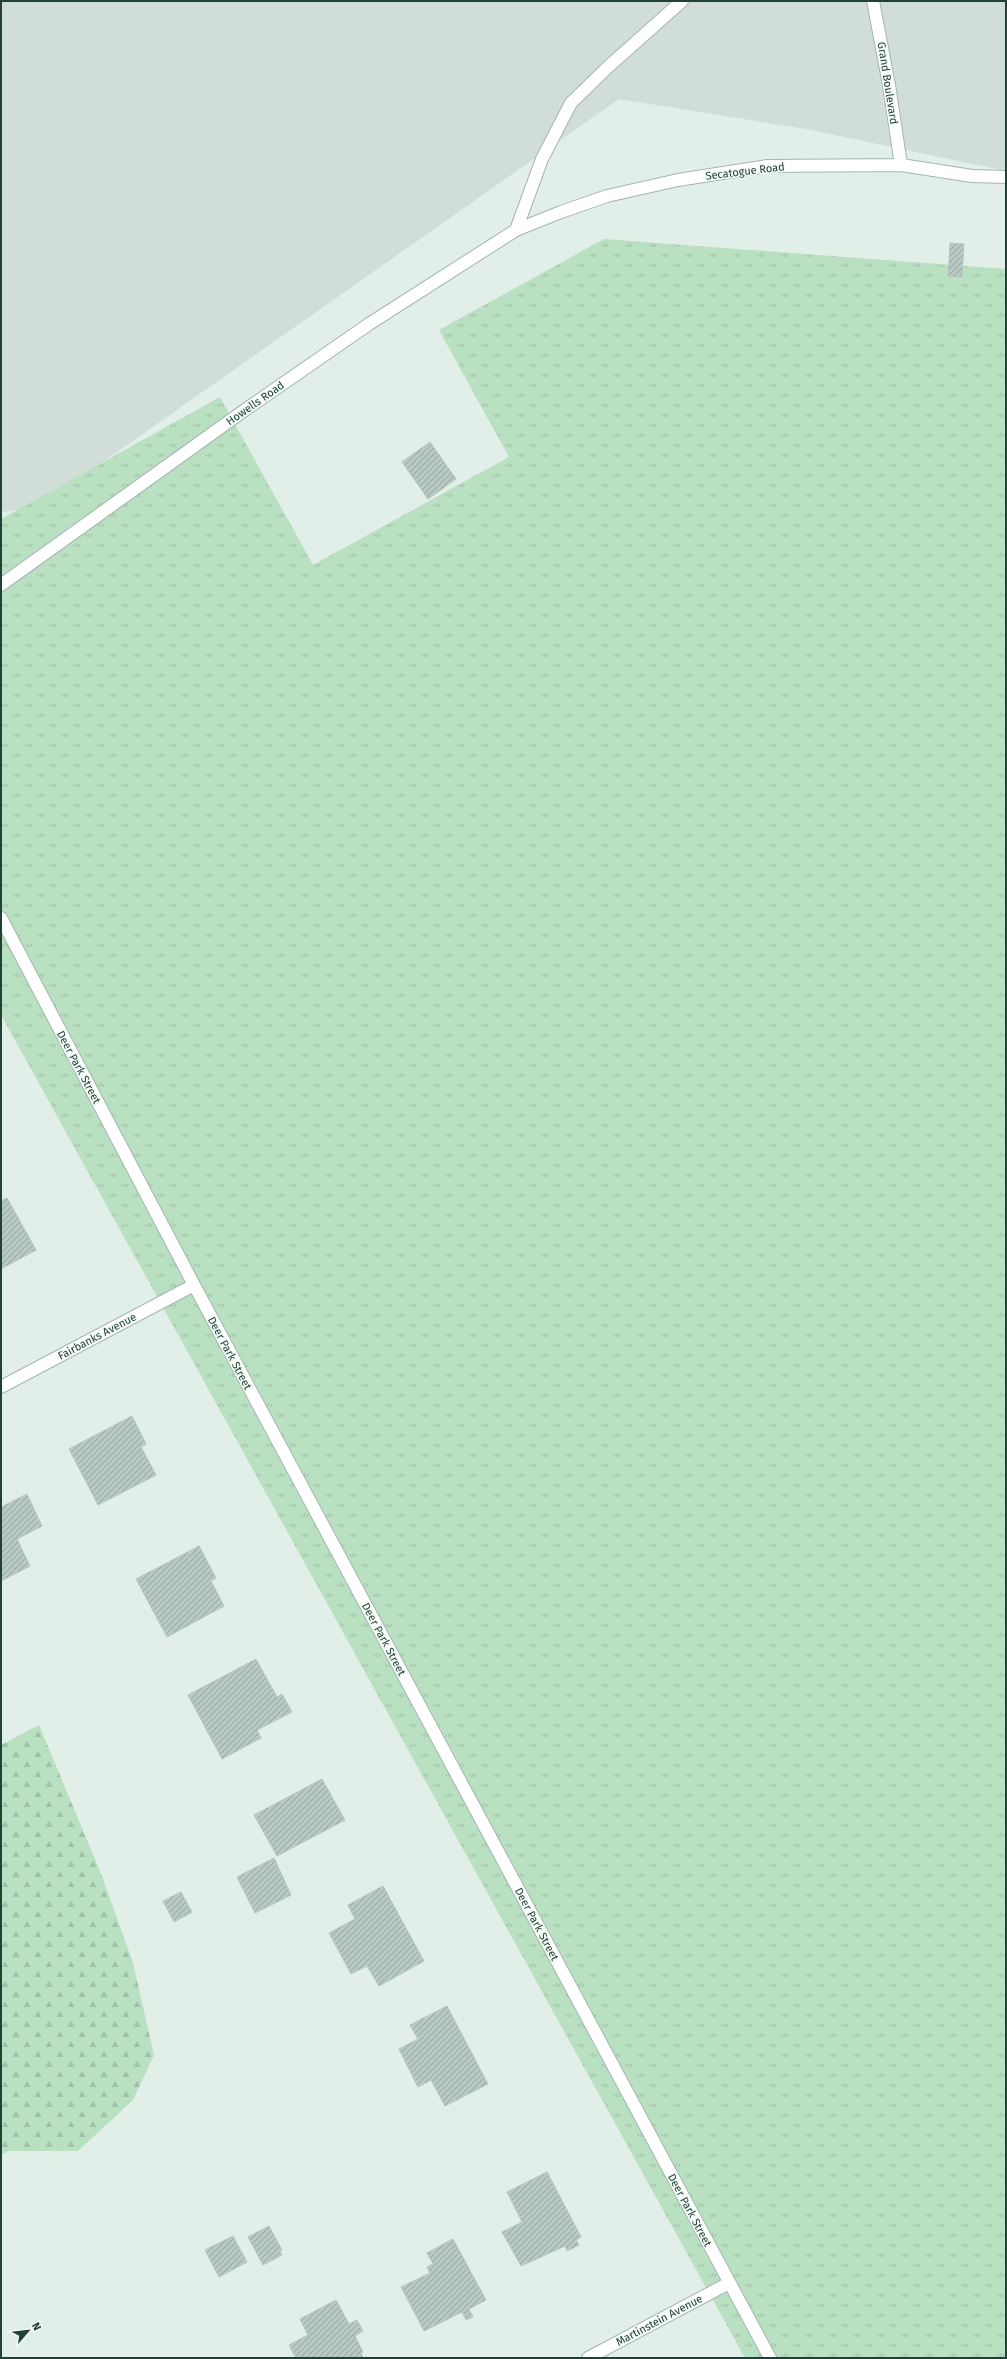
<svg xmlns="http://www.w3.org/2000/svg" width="1007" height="2359" viewBox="0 0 1007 2359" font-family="'Fira Sans',sans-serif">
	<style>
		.built { fill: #d0ded7 }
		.grass { fill: url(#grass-tufts) }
		.forest { fill: url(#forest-firs) }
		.building { fill: url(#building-hatch); stroke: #b4c8bf }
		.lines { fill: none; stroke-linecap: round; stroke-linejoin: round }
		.minor-casing { stroke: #a4b6af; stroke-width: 14 }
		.tertiary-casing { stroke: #a4b6af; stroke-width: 14 }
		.minor { stroke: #fff; stroke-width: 12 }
		.tertiary { stroke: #fff; stroke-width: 12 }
		.labels { text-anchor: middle; stroke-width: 3; stroke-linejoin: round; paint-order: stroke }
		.street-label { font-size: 11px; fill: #214036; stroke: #f3faf6 }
	</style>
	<defs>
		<pattern id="grass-tufts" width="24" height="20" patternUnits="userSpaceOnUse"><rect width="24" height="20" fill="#bae0c2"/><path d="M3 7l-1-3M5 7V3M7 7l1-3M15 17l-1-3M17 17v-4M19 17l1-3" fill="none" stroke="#a0c1a7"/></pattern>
		<pattern id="forest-firs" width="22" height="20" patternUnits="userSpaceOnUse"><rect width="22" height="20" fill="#bae0c2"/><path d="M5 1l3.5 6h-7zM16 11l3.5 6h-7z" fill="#a0c1a7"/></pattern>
		<pattern id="building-hatch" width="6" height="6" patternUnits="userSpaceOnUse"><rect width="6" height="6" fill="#b7c9c1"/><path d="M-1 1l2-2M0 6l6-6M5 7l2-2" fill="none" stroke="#94a59e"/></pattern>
	</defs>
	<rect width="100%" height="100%" fill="#e2eee8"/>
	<!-- built -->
	<path class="built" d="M 1,1 L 1006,1 L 1006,171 L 806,129 L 619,99 L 39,507 L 1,512 Z"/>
	<!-- grass -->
	<path class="grass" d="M 604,239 L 1006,269 L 1006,2358 L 745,2358 L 1,1015 L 1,519 L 220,397 L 313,565 L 509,457 L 439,330 Z"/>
	<!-- forest -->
	<path class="forest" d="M 39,1725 L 102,1876 L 133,1963 L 154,2055 L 133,2100 L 78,2151 L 8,2151 L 1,2155 L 1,1745 Z"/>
	<!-- building -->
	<path class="building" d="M 950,243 L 964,244 L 962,277 L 948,276 Z
		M 430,442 L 456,479 L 428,499 L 402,462 Z
		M 7,1198 L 36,1250 L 1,1269 L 1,1201 Z
		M 132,1416 L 146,1444 L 141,1447 L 156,1475 L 98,1505 L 69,1449 Z
		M 27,1494 L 42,1526 L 17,1539 L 30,1566 L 1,1581 L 1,1507 Z
		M 199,1546 L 216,1578 L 211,1581 L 224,1606 L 167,1637 L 136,1579 Z
		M 256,1659 L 277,1697 L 282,1694 L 292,1712 L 257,1730 L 261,1738 L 222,1759 L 188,1695 Z
		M 322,1779 L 345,1820 L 277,1856 L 254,1815 Z
		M 274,1858 L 291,1895 L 255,1913 L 237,1877 Z
		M 383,1886 L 424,1961 L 379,1986 L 367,1966 L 351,1974 L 329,1933 L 355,1919 L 348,1905 Z
		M 181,1892 L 192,1912 L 174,1922 L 163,1901 Z
		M 447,2006 L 488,2084 L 445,2106 L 431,2080 L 418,2087 L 399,2049 L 418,2039 L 410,2025 Z
		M 547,2172 L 581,2237 L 576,2240 L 579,2245 L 567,2251 L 565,2246 L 521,2266 L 502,2232 L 522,2222 L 507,2192 Z
		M 269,2226 L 282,2250 L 280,2251 L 282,2255 L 263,2265 L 248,2237 Z
		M 233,2236 L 247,2262 L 219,2277 L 205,2250 Z
		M 453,2239 L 486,2300 L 469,2309 L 473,2317 L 466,2320 L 462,2312 L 424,2331 L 401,2287 L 430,2273 L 427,2267 L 433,2264 L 427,2253 Z
		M 336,2300 L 349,2324 L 357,2320 L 363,2331 L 355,2336 L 363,2352 L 361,2353 L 363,2358 L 296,2358 L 289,2345 L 308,2335 L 300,2319 Z"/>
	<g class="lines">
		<!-- minor casing -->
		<g class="minor-casing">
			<path id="minor" d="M 1,918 L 194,1285 L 770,2358
				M 1,1387 L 194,1285
				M 588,2358 L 729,2283"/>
		</g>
		<!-- tertiary casing -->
		<g class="tertiary-casing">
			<path id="tertiary" d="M 873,1 L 889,85 L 901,165
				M 516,230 L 542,159 L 571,103 L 609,66 L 682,1
				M 1,585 L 242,412 L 369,324 L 516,230 L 561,212 L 607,196 L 678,180 L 767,166 L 901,165 L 972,176 L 1006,177"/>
		</g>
		<!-- minor -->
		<use href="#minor" class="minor"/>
		<!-- tertiary -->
		<use href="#tertiary" class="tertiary"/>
	</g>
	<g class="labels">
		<!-- street labels -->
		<g class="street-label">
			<text transform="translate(888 83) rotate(81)" y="4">Grand Boulevard</text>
			<text transform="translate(745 171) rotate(-7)" y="4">Secatogue Road</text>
			<text transform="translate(255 403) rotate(-35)" y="4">Howells Road</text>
			<text transform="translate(79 1067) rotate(62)" y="4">Deer Park Street</text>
			<text transform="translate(97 1336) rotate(-28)" y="4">Fairbanks Avenue</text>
			<text transform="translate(230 1353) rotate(62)" y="4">Deer Park Street</text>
			<text transform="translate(384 1639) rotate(62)" y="4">Deer Park Street</text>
			<text transform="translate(537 1924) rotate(62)" y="4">Deer Park Street</text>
			<text transform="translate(690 2210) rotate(62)" y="4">Deer Park Street</text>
			<text transform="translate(659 2320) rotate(-28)" y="4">Martinstein Avenue</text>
		</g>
	</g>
	<!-- border -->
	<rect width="1007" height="2359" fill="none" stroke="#214036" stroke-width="4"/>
	<!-- north arrow -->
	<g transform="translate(28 2331) rotate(62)" stroke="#f3faf6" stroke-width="3" paint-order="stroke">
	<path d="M0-3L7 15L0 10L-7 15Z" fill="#214036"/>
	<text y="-6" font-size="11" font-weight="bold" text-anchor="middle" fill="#214036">N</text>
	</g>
</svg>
